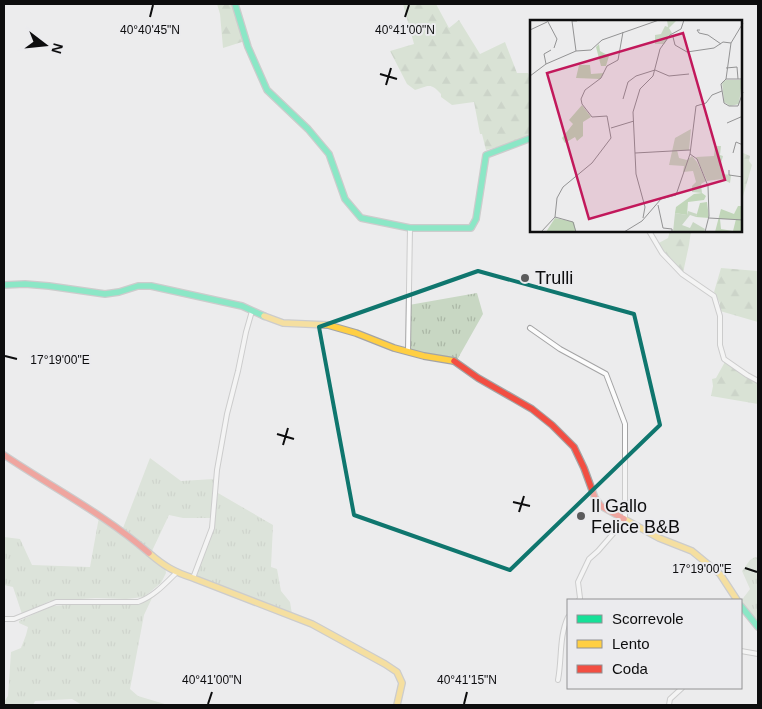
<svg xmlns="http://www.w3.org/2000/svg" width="762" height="709" viewBox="0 0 762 709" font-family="Helvetica,sans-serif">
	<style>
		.grass { fill: url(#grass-tufts) }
		.forest { fill: url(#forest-firs) }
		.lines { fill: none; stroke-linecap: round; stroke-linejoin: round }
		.street-casing { stroke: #a4a4a5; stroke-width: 6 }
		.fast-casing { stroke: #a4a4a5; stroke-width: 8 }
		.slow-casing { stroke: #a4a4a5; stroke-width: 8 }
		.jam-casing { stroke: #a4a4a5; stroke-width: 8 }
		.street { stroke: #fcfcfc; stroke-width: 4 }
		.fast { stroke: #16e098; stroke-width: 5.5 }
		.slow { stroke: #ffcf43; stroke-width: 5.5 }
		.jam { stroke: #f24e42; stroke-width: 5.5 }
		.marked { fill: none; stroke: #0f766e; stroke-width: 4; stroke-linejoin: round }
		.ticks { fill: none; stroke: #0d0d0e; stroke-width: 2 }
		.poi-dot { fill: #5b5b5c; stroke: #ebebee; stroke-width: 2 }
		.labels { text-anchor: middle; stroke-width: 4; stroke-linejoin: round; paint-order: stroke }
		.poi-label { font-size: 18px; fill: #0d0d0e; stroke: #ebebee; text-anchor: start }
		.inset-road { fill: none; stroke: #939394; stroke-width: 1 }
		.view { fill: #c2185b; fill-opacity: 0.15; stroke: #c2185b; stroke-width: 2.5 }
		.inset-edge { fill: none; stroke: #0d0d0e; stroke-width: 2.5 }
		.ticks-label { font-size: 12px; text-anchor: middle; fill: #0d0d0e; stroke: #ebebee; stroke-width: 4; stroke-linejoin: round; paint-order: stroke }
	</style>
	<defs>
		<pattern id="grass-tufts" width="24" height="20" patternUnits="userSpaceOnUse" patternTransform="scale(1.25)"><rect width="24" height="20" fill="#c8d7c3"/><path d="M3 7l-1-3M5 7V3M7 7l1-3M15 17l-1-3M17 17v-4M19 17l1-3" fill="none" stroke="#abb7a6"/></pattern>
		<pattern id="forest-firs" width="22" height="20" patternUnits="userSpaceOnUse" patternTransform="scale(1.25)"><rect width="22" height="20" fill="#c1d6b9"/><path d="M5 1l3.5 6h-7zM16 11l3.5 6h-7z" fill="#a5b69e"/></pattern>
	</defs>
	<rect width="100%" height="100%" fill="#ececed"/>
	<!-- grass -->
	<path class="grass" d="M 477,293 L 483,314 L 457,360 L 407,349 L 409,305 Z
		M 150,458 L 181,481 L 214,479 L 211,518 L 183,518 L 169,515 L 152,551 L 123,528 Z
		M 218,493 L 273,525 L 271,567 L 277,569 L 281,591 L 290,602 L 292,614 L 196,576 L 196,573 L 212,532 Z
		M 99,517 L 135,540 L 165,567 L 166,573 L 161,583 L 144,597 L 126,599 L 96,598 L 50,601 L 22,614 L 13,587 L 4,585 L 4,537 L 20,539 L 32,565 L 90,567 Z
		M 755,557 L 758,558 L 758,622 L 741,601 L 750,589 L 742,571 L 750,560 Z
		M 152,598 L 144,615 L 130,689 L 138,696 L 168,705 L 82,705 L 72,699 L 35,701 L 33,705 L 4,705 L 4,702 L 8,696 L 11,652 L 21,648 L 26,635 L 28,627 L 19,623 L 19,621 L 51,606 L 96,603 L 135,603 Z"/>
	<!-- forest -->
	<path class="forest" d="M 217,4 L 232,4 L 245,41 L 223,48 L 220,14 Z
		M 403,4 L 436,4 L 449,28 L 459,20 L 480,54 L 505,42 L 517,73 L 528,73 L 531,78 L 531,136 L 525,139 L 486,150 L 482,134 L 480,134 L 474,102 L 452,105 L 441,97 L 441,94 C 430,82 429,86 415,90 L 407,84 L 390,51 L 414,44 Z
		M 741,152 L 750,156 L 749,161 L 752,165 L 741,203 Z
		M 670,231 L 691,231 L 689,245 L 683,273 L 657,244 L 668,238 Z
		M 721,268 L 758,271 L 758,322 L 720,311 L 720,303 L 714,292 Z
		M 726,360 L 752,380 L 758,383 L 758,404 L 711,396 L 713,386 L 712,379 L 716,378 Z"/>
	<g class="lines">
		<!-- street casing -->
		<g class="street-casing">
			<path id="street" d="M 649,231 L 662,253 L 682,274 L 714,296 L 720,316 L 720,345 L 724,359 L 747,375 L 758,381
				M 530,328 L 560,349 L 606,374 L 625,424 L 625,520 L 598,551 L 589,559 L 578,582 L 580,598 L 579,600
				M 408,351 L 410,228
				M 193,578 L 212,528 L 217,470 L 227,414 L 238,371 L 246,332 L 252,311
				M 4,619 L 14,619 L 56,602 L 138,602 C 153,597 165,584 176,573
				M 741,651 L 758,654
				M 558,680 C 562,659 559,636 568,617
				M 669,705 L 670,699 L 682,688"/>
		</g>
		<!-- fast casing -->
		<g class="fast-casing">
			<path id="fast" d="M 235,4 L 248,47 L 267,90 L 308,129 L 329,154 L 345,199 L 361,218 L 410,228 L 471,228 L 476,219 L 486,155 L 531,138
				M 4,285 L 25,284 L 49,286 L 105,294 L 119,292 L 138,286 L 151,286 L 242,306 L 264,316
				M 741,606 L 758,627"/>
		</g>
		<!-- slow casing -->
		<g class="slow-casing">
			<path id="slow" d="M 264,316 L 283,323 L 328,325 L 356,333 L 394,348 L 424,356 L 454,361
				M 624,519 L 659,538 L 692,551 L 720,574 L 737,600
				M 149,553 C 164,566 174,572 193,578 L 312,624 L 385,664 L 397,672 L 402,683 L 397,705"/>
		</g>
		<!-- jam casing -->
		<g class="jam-casing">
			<path id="jam" d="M 454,361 L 478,378 L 532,409 L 552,425 L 574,447 L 584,468 L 595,498 L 601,506 L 624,519
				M 4,455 C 53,488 104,514 149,553"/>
		</g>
		<!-- street -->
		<use href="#street" class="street"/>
		<!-- fast -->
		<use href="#fast" class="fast"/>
		<!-- slow -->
		<use href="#slow" class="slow"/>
		<!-- jam -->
		<use href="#jam" class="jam"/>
	</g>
	<!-- marked area -->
	<path d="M0 0H762V709H0ZM 478,271 L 634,314 L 660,425 L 510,570 L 354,515 L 319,327 Z" fill="#ececed" fill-opacity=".55" fill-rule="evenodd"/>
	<path class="marked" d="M 478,271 L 634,314 L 660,425 L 510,570 L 354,515 L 319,327 Z"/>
	<!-- ticks -->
	<path class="ticks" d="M 150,17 L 153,5M 405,17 L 409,5M 380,74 L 397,79M 386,85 L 391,68M 5,356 L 17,359M 277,434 L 294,439M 283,445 L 288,428M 513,502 L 530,506M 519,512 L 524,496M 745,568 L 757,572M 208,704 L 212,692M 464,704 L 467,692"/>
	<!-- markers -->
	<g class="poi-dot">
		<circle cx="525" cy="278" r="5"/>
		<circle cx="581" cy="516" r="5"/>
	</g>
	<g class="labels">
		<!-- poi labels -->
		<g class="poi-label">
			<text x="535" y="284">Trulli</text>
			<text x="591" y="512">Il Gallo<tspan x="591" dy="21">Felice B&amp;B</tspan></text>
		</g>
	</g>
	<!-- overview -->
	<g transform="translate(530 20)">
		<rect width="212" height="212" fill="#ececed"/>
		<path d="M 137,0 L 147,0 L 139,8 L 142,13 L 134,24 L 125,24 L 125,15 L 131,14 L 135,6 L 138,7 ZM 161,109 L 159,130 L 147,130 L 149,138 L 157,140 L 162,136 L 167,142 L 176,161 L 171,164 L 172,173 L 162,172 L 162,166 L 166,162 L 163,151 L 153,152 L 154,146 L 139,145 L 145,118 ZM 185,126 L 191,126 L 190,135 L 193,136 L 190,147 L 192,154 L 201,155 L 200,163 L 192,159 L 177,161 L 166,137 L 184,136 ZM 158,191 L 167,194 L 166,197 L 160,195 L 152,205 L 160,208 L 163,202 L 175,209 L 174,212 L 143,212 L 145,193 L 157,195 Z" fill="#c8d7c3"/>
		<path d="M 69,24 L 70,31 L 79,36 L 76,46 L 71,46 L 66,27 ZM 49,45 L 60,45 L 61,54 L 74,53 L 70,59 L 46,58 ZM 52,85 L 61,97 L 53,102 L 53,116 L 47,121 L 45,117 L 35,123 L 32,118 L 43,104 L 39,100 ZM 172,173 L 176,176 L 174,180 L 158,182 L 157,195 L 145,193 L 146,187 L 164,174 ZM 177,182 L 179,198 L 166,197 L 170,183 ZM 208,186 L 212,186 L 212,212 L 185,212 L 191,189 L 204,194 ZM 190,199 L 206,199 L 203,211 L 191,209 ZM 25,198 L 44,202 L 46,212 L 16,212 Z" fill="#c1d6b9" fill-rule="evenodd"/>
		<path d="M 196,60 L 212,60 L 209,84 L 200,86 L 194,82 L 192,62 Z" fill="#c8d7c3"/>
		<path class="inset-road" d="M 17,0 L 27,19 L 24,28M 213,3 L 201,23 L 196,59 L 191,64 L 194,83 L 199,86 L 208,86 L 213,72M 0,10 L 17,2M 170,10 L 167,10 L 169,13 L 178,15 L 191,24M 143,17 L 145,25 L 157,32 L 184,28 L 193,22 L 201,23M 46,31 L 42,1 L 47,1M 16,44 L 14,34 L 21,30M 196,48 L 207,47 L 208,59M 0,56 L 16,44 L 46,31 L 61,30 L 72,20 L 129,0M 196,59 L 213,59M 93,79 L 98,62 L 106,56 L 125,50 L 139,56 L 159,54M 197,103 L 213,96M 81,108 L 104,101M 105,133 L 160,130M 203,133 L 206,122 L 213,125M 160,134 L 167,139 L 178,166 L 179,196 L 175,212M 199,150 L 199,155 L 213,157M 128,185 L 133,208 L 142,209 L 142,212M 25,197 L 43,202 L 46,212M 113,198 L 115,187 L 106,154 L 103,92 L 110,69 L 123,56 L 130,29 L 140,15 L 151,9 L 154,0M 179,198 L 213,200M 11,212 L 25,197 L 27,178 L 33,167 L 62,143 L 81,118 L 77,96 L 62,97 L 52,84 L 51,79 L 55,70 L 71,58 L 77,46 L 88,40 L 93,12M 94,212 L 112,201 L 131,179 L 146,175 L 160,134 L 166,86 L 176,83 L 182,75 L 192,71"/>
		<path class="view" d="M 153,13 L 195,160 L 59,199 L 17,53 Z"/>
		<rect width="212" height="212" class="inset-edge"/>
	</g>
	<g class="ticks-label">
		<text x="150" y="34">40°40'45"N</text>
		<text x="405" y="34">40°41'00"N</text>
		<text x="60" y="364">17°19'00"E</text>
		<text x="702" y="573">17°19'00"E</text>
		<text x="212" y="684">40°41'00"N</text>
		<text x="467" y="684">40°41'15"N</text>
	</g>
	<!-- border -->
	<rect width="762" height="709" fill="none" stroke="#0d0d0e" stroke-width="10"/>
	<!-- legend -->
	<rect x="567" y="599" width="175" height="90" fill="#ebebee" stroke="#929294"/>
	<rect x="577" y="615" width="25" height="8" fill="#16e098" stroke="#929294"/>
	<text x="612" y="624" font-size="15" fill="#0d0d0e">Scorrevole</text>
	<rect x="577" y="640" width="25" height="8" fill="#ffcf43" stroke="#929294"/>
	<text x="612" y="649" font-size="15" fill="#0d0d0e">Lento</text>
	<rect x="577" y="665" width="25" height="8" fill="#f24e42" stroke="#929294"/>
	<text x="612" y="674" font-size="15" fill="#0d0d0e">Coda</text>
	<!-- north arrow -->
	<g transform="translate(45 45) rotate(106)" stroke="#ebebee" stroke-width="4" paint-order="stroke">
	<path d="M0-4L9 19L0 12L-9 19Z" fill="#0d0d0e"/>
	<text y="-8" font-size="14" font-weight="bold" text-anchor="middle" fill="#0d0d0e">N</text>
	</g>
</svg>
